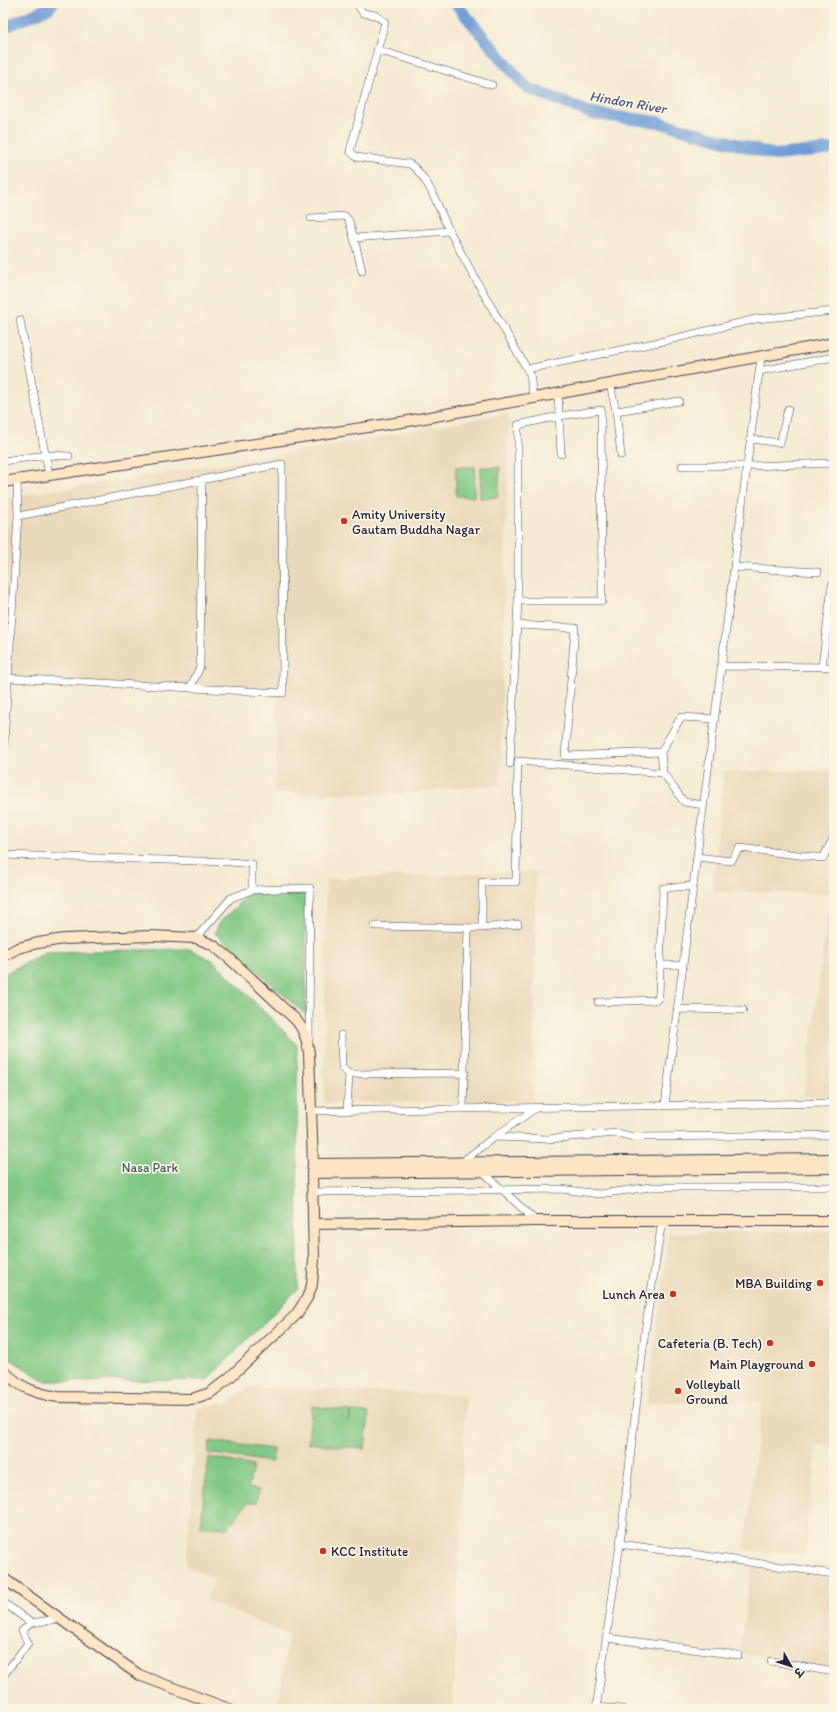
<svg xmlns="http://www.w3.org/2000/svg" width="837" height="1712" viewBox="0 0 837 1712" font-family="Itim,'Playpen Sans Deva',sans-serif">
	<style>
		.built { fill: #ead9ba }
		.green { fill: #80c883; stroke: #51755f }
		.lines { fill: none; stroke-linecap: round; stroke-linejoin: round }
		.river { stroke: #6d9bd5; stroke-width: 12 }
		.street-casing { stroke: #424052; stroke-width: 8 }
		.secondary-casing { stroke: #424052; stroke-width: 12 }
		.street { stroke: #fff; stroke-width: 7 }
		.secondary { stroke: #fde5c5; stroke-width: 10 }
		.poi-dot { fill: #c8321e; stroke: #fcf5e5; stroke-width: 1.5 }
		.labels { text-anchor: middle; stroke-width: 3.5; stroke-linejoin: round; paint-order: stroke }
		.poi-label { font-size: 13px; fill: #22223b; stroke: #fcf5e5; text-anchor: end }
		.park-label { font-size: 13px; fill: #435c54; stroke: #fcf5e5 }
		.water-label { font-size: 14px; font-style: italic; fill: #445880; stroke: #fcf5e5 }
	</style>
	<rect width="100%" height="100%" fill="#fcf5e5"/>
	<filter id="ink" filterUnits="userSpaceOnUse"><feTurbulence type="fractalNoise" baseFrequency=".025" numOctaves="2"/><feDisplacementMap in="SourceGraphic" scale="8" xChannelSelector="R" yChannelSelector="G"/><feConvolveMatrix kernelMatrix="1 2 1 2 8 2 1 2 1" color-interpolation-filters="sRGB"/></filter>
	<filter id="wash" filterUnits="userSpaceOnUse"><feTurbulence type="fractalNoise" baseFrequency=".012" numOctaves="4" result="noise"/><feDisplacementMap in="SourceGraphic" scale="16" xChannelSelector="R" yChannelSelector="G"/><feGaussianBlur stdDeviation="0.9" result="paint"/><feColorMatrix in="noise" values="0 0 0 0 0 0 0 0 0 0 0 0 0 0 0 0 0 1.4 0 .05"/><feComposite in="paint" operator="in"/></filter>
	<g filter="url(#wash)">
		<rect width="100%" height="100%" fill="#f5ebd3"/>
		<!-- built -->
		<path class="built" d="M 509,413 L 500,785 L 392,794 L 275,793 L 278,690 L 3,684 L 5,498 L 285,454 Z
			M 723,771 L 834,771 L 834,1096 L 804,1096 L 830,894 L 713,891 Z
			M 536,871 L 533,1101 L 324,1103 L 326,879 Z
			M 834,1231 L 834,1448 L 817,1445 L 805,1556 L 744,1550 L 762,1402 L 647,1403 L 669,1233 Z
			M 249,1387 L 466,1395 L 453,1709 L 278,1709 L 288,1635 L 206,1600 L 214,1579 L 186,1566 L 197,1409 L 222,1402 L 224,1406 Z
			M 751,1567 L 834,1578 L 834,1668 L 739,1653 Z"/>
		<!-- green -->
		<path class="green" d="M 456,467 L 475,467 L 474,497 L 456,496 Z
			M 481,467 L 500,467 L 498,497 L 480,498 Z
			M 249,893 L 305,894 L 306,1015 L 215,933 L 220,922 Z
			M 189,949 L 214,961 L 297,1045 L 298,1289 L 207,1380 L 45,1381 L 10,1359 L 3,1346 L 3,975 L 46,952 Z
			M 312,1406 L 350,1411 L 349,1424 L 351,1412 L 369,1413 L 365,1449 L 308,1443 Z
			M 210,1441 L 273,1449 L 272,1462 L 208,1453 Z
			M 209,1457 L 253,1466 L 248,1488 L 259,1490 L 256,1503 L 247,1503 L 228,1528 L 200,1527 Z"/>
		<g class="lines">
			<!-- river -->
			<path class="river" d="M 455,3 L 526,87 L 593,114 L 658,122 L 775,155 L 834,149
				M 3,28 L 49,8 L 53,3"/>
		</g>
	</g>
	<g filter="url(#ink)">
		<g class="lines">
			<!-- street casing -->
			<g class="street-casing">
				<path id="street" d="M 356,3 L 363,13 L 375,15 L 385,22 L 350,151 L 356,157 L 410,164 C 430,178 439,211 450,232 C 475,280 503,327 530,374 L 533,398
					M 378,50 L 492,85
					M 311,218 L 345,216 L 349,221 L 354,238
					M 362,271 L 354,238 L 449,231
					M 20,320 L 49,475
					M 527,369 L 664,341 L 756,319 L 834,311
					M 759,371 L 834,357
					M 610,384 L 616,411 L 621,455
					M 558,393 L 561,454
					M 616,411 L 679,401
					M 751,439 L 780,443 L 788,409
					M 3,461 L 46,455 L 69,456
					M 682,466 L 747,466 L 834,463
					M 734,567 L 818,572
					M 517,625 L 575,628 L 565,756 L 661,752
					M 722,666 L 834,667
					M 822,667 L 832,585
					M 8,678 L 283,693 L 282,464 L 18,516
					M 190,688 L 200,667 L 202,480
					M 3,759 L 18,516 L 17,480
					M 510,764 L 518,601 L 518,425 L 559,416 L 601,410 L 602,601 L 518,601
					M 704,805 L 684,802 L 663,773 L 661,752 L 681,717 L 715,719
					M 3,855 L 230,862 L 252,864 L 252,890
					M 697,857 L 731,861 L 740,848 L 823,858 L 834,837
					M 375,926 L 482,928 L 482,882 L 516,882 L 518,761 L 663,773
					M 482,928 L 518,924
					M 196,938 L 231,898 L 252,890 L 310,888 L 309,1042
					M 660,965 L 683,965
					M 598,1002 L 657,1000 L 659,994 L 663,888 L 693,886
					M 678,1009 L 743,1010
					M 341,1035 L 342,1068 L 349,1074 L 347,1110
					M 349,1074 L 465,1073
					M 665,1105 L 761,357
					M 463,1109 L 468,928
					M 311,1111 L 834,1103
					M 494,1137 L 548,1139 L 617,1133 L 634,1137 L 834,1135
					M 462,1162 L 494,1137 L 536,1108
					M 482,1171 L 536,1221
					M 312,1192 L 561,1189 L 599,1194 L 651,1187 L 834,1187
					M 620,1544 L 834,1574
					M 3,1602 L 31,1623 L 59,1619
					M 607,1638 L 738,1655
					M 771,1661 L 834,1672
					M 3,1676 L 28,1643 L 22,1631 L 31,1623
					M 596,1707 L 622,1709
					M 206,1709 L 209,1701
					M 596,1709 L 620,1544 L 645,1331 L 662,1221"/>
			</g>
			<!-- secondary casing -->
			<g class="secondary-casing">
				<path id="secondary" d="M 3,482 L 408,421 L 834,343
					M 3,956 L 18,948 L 38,943 L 64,939 L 151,936 L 196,938 L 213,945 L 229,958 L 295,1019 C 304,1029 307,1039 309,1053 L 313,1164 L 312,1173 L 314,1260 L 312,1285 L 307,1298 L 296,1315 L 229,1378 L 210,1393 L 192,1399 L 58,1397 C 34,1393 20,1388 3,1370
					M 313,1164 L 834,1159
					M 312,1173 L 834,1168
					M 313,1224 L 536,1221 L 834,1221
					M 3,1578 L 139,1675 L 229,1709"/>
			</g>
			<!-- street -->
			<use href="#street" class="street"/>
			<!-- secondary -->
			<use href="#secondary" class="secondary"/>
		</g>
	</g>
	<!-- markers -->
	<g class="poi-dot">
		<circle cx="344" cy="521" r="4"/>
		<circle cx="820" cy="1283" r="4"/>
		<circle cx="673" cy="1294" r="4"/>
		<circle cx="770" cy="1343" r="4"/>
		<circle cx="812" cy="1364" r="4"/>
		<circle cx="678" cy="1391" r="4"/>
		<circle cx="323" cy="1551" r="4"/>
	</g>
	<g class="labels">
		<!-- poi labels -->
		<g class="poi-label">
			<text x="352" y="519" text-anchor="start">Amity University<tspan x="352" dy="15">Gautam Buddha Nagar</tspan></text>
			<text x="812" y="1288">MBA Building</text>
			<text x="665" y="1299">Lunch Area</text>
			<text x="762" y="1348">Cafeteria (B. Tech)</text>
			<text x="804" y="1369">Main Playground</text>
			<text x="686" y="1389" text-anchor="start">Volleyball<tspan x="686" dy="15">Ground</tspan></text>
			<text x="331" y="1556" text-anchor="start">KCC Institute</text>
		</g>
		<!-- park labels -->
		<g class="park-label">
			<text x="150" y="1172">Nasa Park</text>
		</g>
		<!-- water labels -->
		<g class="water-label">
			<text transform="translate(628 102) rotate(10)" y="5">Hindon River</text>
		</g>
	</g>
	<!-- margin -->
	<rect width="837" height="1712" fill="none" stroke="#fcf5e5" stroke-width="16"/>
	<!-- north arrow -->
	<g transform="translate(791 1666) rotate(129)" stroke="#fcf5e5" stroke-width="3" paint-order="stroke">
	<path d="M0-3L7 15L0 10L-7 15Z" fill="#22223b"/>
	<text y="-6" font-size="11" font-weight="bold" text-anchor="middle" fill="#22223b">उ</text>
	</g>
</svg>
